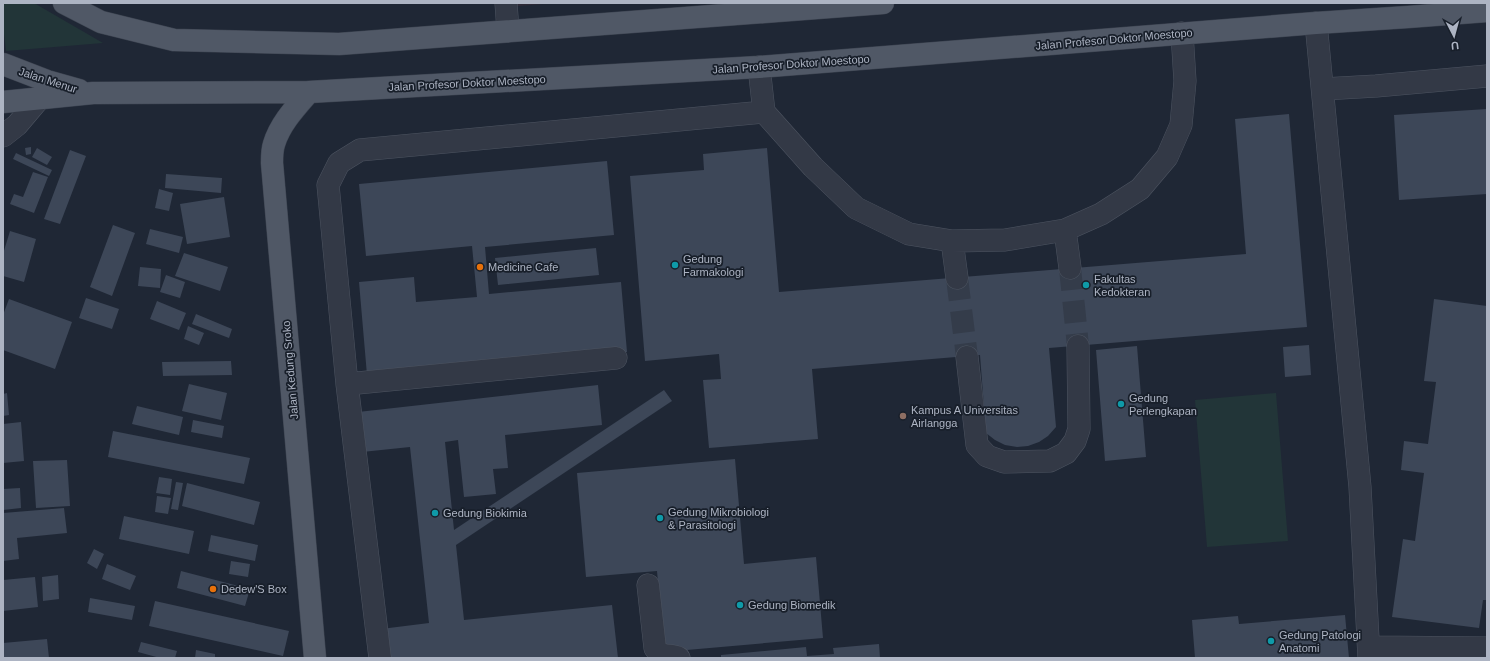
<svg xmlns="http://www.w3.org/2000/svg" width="1490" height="661" viewBox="0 0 1490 661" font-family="Arial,sans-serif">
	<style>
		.medical { fill: #2d2a37 }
		.green { fill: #223538 }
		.building { fill: #3d4758 }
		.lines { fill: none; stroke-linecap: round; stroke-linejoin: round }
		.minor-tunnel { stroke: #343c4a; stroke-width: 22; stroke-dasharray: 22 11; stroke-linecap: butt }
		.minor-casing { stroke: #4d5461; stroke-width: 23 }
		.major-casing { stroke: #3c4350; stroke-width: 23 }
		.minor { stroke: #333946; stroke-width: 22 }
		.major { stroke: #505866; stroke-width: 22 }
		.culture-dot { fill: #0f9aa8; stroke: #181f2a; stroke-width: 1.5 }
		.food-dot { fill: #e8710a; stroke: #181f2a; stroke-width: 1.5 }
		.education-dot { fill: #8d6e63; stroke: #181f2a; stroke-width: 1.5 }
		.labels { text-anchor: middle; stroke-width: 3.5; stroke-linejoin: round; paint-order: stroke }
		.street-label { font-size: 11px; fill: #adb4c3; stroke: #181f2a }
		.poi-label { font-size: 11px; fill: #adb4c3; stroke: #181f2a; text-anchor: start }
	</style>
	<rect width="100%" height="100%" fill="#1f2735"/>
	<!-- medical -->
	<path class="medical" d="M 496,3 L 555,3 L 496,8 Z"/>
	<!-- green -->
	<path class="green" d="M 3,3 L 34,3 L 103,43 L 6,51 L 3,26 Z
		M 1276,393 L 1288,541 L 1207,547 L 1195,400 Z"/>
	<!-- building -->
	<path class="building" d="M 1487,109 L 1487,194 L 1399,200 L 1394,115 Z
		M 1289,114 L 1307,327 L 1049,348 L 1056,427 L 1048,436 L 1039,442 L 1028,446 L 1017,447 L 1005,445 L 995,440 L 986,433 L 980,355 L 812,369 L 818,439 L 709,448 L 703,380 L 721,379 L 719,354 L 645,361 L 630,176 L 704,170 L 703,154 L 767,148 L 779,292 L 1246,254 L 1235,119 Z
		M 31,147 L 31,154 L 26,155 L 25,148 Z
		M 37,148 L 52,157 L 47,165 L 32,157 Z
		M 70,150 L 86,156 L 60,224 L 44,219 Z
		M 16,153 L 52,170 L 49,176 L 13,159 Z
		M 607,161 L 614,235 L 485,247 L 489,294 L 621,282 L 627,352 L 367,375 L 359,282 L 414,277 L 416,302 L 477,297 L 472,246 L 366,256 L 359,184 Z
		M 33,172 L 48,177 L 34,213 L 10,204 L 14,194 L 23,197 Z
		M 166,174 L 222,178 L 221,193 L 165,188 Z
		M 159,189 L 173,193 L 169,211 L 155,208 Z
		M 224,197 L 230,237 L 187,244 L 180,204 Z
		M 113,225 L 135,233 L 112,296 L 90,287 Z
		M 150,229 L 183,237 L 179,253 L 146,244 Z
		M 10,231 L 36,239 L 24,282 L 3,276 L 3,254 Z
		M 596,248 L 599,275 L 498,285 L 495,258 Z
		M 184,253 L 228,267 L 220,291 L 175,276 Z
		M 140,267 L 161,269 L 160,288 L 138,286 Z
		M 166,275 L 185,282 L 180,298 L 160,292 Z
		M 86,298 L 119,309 L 112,329 L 79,318 Z
		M 9,299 L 72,322 L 55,369 L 3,350 L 3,315 Z
		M 1434,299 L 1487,306 L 1487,600 L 1483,600 L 1479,628 L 1392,617 L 1403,539 L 1415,541 L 1424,473 L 1401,470 L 1404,441 L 1428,444 L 1436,382 L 1424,381 Z
		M 157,301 L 186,313 L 179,330 L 150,319 Z
		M 196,314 L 232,329 L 229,338 L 192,324 Z
		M 188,326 L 204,333 L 199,345 L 184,339 Z
		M 1309,345 L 1311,375 L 1285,377 L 1283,347 Z
		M 1137,346 L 1146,457 L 1105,461 L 1096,350 Z
		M 231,361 L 232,375 L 163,376 L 162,362 Z
		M 189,384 L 227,393 L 221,420 L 182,411 Z
		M 598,385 L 602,425 L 505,435 L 508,468 L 493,469 L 496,494 L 464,497 L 458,440 L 445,442 L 454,530 L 664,390 L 672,401 L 456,545 L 464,620 L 612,605 L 618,658 L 384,658 L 381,629 L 429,623 L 410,447 L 362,452 L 358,412 Z
		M 7,393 L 9,415 L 3,416 L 3,394 Z
		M 137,406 L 183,417 L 179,435 L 132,424 Z
		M 193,420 L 224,426 L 222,438 L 191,432 Z
		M 21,422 L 24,461 L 3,463 L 3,424 Z
		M 113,431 L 250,458 L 244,484 L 108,457 Z
		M 735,459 L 744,564 L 816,557 L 823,638 L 664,652 L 657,571 L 586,577 L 577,473 Z
		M 67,460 L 70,506 L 36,508 L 33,461 Z
		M 159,477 L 172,479 L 170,495 L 156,493 Z
		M 176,482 L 183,483 L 178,510 L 171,509 Z
		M 187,483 L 260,502 L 254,525 L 182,506 Z
		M 20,488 L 21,508 L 3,510 L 3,489 Z
		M 157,496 L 171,498 L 168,514 L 155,512 Z
		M 64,508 L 67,533 L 17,538 L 19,559 L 3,561 L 3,513 Z
		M 124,516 L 194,531 L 189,554 L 119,539 Z
		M 211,535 L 258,545 L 255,561 L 208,551 Z
		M 94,549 L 104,554 L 97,569 L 87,563 Z
		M 231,561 L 250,564 L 248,577 L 229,574 Z
		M 107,564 L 136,576 L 130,590 L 102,579 Z
		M 181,571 L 250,589 L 245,606 L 177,588 Z
		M 58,575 L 59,599 L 43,601 L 42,577 Z
		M 35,577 L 38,607 L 3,611 L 3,580 Z
		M 90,598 L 135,606 L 132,620 L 88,612 Z
		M 155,601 L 289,631 L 283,656 L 149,626 Z
		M 1345,615 L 1349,658 L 1195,658 L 1192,620 L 1238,616 L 1239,624 Z
		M 47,639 L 49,658 L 3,658 L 3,643 Z
		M 141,642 L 177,651 L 175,658 L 160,658 L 138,652 Z
		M 879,644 L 880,658 L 721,658 L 721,655 L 806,647 L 807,656 L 834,654 L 833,648 Z
		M 196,650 L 215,654 L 215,658 L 195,658 Z"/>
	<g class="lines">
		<!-- minor-tunnel -->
		<path class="minor-tunnel" d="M 1070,268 L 1078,346
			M 957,278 L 967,357"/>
		<!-- minor casing -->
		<g class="minor-casing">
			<path id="minor" d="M 506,3 L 508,31
				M 1316,23 L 1360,487 L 1369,658
				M 759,67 L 764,112 L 813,167 L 856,208 L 909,234 L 952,241 L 1005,240 L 1065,230 L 1101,214 L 1140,189 L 1167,157 L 1181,125 L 1185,81 L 1182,33
				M 1323,89 L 1376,86 L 1487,76
				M 3,136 L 17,125 L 39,99
				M 1065,230 L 1070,268
				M 952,241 L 957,278
				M 967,357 L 977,445 L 987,456 L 1004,462 L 1050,461 L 1066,453 L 1075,441 L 1079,429 L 1078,346
				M 347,384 L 616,358
				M 648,585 L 655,648 C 661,658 670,654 679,658
				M 1369,647 L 1487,648
				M 380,658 L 347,384 L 328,185 L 339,163 L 360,150 L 764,112"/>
		</g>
		<!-- major casing -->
		<g class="major-casing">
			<path id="major" d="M 64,3 L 101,22 L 174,40 L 339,44 L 883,3
				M 3,64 L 47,81 L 79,90
				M 309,92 C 295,108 280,124 274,144 C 272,150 272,157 272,163 L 315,658
				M 3,102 L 93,93 L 309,92 L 759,67 L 1316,23 L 1408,17 L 1487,11"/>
		</g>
		<!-- minor -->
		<use href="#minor" class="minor"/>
		<!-- major -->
		<use href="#major" class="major"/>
	</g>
	<!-- markers -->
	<g class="culture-dot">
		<circle cx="675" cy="265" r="4"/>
		<circle cx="1086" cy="285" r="4"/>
		<circle cx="1121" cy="404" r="4"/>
		<circle cx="435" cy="513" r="4"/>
		<circle cx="660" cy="518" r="4"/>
		<circle cx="740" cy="605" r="4"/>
		<circle cx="1271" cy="641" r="4"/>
	</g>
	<g class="food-dot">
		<circle cx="480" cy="267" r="4"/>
		<circle cx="213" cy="589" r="4"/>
	</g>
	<circle class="education-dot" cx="903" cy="416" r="4"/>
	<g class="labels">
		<!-- street labels -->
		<g class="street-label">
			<text transform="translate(1114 39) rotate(-5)" y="4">Jalan Profesor Doktor Moestopo</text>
			<text transform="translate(791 64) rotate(-4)" y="4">Jalan Profesor Doktor Moestopo</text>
			<text transform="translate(48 80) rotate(18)" y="4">Jalan Menur</text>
			<text transform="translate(467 83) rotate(-3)" y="4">Jalan Profesor Doktor Moestopo</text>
			<text transform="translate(290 370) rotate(-95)" y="4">Jalan Kedung Sroko</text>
		</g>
		<!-- poi labels -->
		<g class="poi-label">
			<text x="683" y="263">Gedung<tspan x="683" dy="13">Farmakologi</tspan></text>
			<text x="488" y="271">Medicine Cafe</text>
			<text x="1094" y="283">Fakultas<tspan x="1094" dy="13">Kedokteran</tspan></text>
			<text x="1129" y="402">Gedung<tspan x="1129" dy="13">Perlengkapan</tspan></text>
			<text x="911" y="414">Kampus A Universitas<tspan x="911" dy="13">Airlangga</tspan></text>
			<text x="668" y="516">Gedung Mikrobiologi<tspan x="668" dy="13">&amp; Parasitologi</tspan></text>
			<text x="443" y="517">Gedung Biokimia</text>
			<text x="221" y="593">Dedew'S Box</text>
			<text x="748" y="609">Gedung Biomedik</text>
			<text x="1279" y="639">Gedung Patologi<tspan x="1279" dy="13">Anatomi</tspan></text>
		</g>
	</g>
	<!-- border -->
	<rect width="1490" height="661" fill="none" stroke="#adb4c3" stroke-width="8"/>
	<!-- north arrow -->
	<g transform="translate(1454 36) rotate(174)" stroke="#181f2a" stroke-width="3" paint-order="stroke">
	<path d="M0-3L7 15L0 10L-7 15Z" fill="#adb4c3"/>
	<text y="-6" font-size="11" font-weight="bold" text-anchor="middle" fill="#adb4c3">U</text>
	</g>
</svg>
